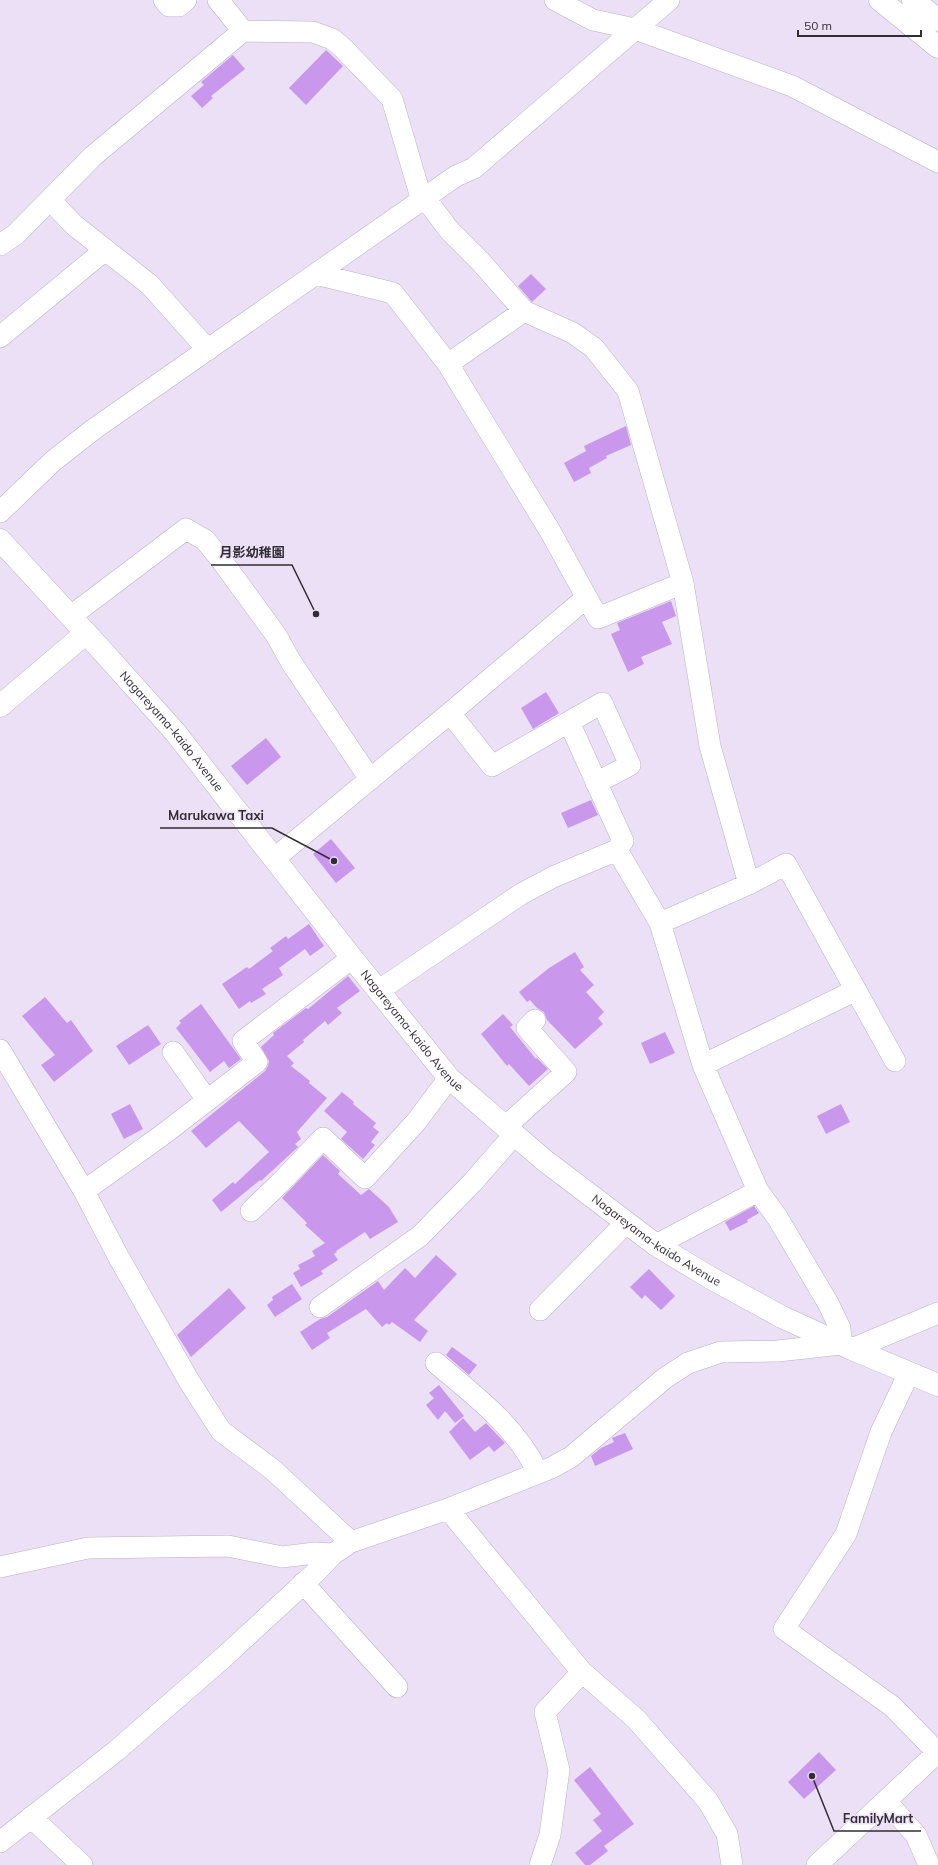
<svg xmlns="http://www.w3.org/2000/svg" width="938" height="1865" viewBox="0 0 938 1865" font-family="Mulish,'Noto Sans JP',sans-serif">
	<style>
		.building { fill: #c997ec }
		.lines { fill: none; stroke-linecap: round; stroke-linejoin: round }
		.minor-casing { stroke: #bbb0c4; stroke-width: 22 }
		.major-casing { stroke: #bbb0c4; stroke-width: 23 }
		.highway-casing { stroke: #bbb0c4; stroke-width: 23 }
		.minor { stroke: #fff; stroke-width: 21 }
		.major { stroke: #fff; stroke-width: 22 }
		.highway { stroke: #fff; stroke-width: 22 }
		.labels { text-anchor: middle; stroke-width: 3; stroke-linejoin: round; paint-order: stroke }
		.street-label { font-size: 12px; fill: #322d35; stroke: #ece0f6 }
		.leader { fill: none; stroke: #322d35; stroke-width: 1.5 }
		.callout-dot { fill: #322d35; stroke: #ece0f6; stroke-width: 1.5 }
		.callout-label { font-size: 13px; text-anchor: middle; font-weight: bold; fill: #322d35; stroke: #ece0f6; stroke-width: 3; stroke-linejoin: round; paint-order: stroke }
	</style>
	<rect width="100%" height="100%" fill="#ece0f6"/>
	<!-- building -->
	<path class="building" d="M 326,50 L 343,66 L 306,105 L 289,88 Z
		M 233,55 L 245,69 L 211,96 L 213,98 L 202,108 L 191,96 L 204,85 L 201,82 Z
		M 531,274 L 546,289 L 532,302 L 518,286 Z
		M 626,426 L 631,445 L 606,456 L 607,458 L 589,468 L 591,473 L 574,482 L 564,463 L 586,451 L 584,446 Z
		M 671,601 L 676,616 L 662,622 L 672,644 L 641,657 L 644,664 L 628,672 L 611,634 L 620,630 L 617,623 Z
		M 546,692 L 559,713 L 533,729 L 521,708 Z
		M 266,738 L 281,757 L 247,785 L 231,766 Z
		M 591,800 L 598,815 L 568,828 L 561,813 Z
		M 331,839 L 355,868 L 336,883 L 313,854 Z
		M 309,924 L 324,946 L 310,956 L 305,949 L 279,968 L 283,975 L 262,989 L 266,994 L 251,1003 L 250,1001 L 239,1009 L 222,984 L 247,967 L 249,969 L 273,951 L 270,948 L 286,936 L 288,939 Z
		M 575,952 L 584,967 L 580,970 L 594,985 L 586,992 L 604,1012 L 598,1018 L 603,1024 L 575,1049 L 547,1020 L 544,1012 L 537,1008 L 530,1000 L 527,1002 L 519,992 L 549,968 Z
		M 348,976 L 360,991 L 337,1008 L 342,1013 L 328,1025 L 325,1021 L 303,1040 L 304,1042 L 287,1056 L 294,1063 L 291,1066 L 310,1081 L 309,1083 L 327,1098 L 297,1132 L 301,1139 L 295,1144 L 298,1147 L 261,1181 L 260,1180 L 221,1212 L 212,1200 L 233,1182 L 235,1184 L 269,1152 L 239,1121 L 206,1148 L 191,1131 L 265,1071 L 268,1066 L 269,1061 L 261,1047 L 274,1035 L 273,1033 L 306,1008 L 308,1009 Z
		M 45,997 L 67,1023 L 71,1020 L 93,1051 L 54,1082 L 41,1065 L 55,1055 L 22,1016 Z
		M 201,1004 L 241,1059 L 229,1068 L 224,1061 L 210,1072 L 176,1028 L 181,1023 L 179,1021 Z
		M 503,1014 L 513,1025 L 510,1027 L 536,1059 L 537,1058 L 548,1069 L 529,1086 L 509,1064 L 507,1066 L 481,1034 Z
		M 148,1025 L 161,1044 L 129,1065 L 116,1046 Z
		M 665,1032 L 675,1053 L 650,1064 L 641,1043 Z
		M 342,1092 L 354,1102 L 353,1104 L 376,1123 L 373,1127 L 379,1132 L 371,1142 L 375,1145 L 363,1159 L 341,1139 L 347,1132 L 324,1111 Z
		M 130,1104 L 143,1129 L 124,1139 L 111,1114 Z
		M 841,1104 L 850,1122 L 826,1134 L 817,1116 Z
		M 323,1155 L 340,1171 L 338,1174 L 361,1195 L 369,1189 L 389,1207 L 398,1222 L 370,1239 L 365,1232 L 336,1251 L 337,1252 L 334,1254 L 338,1260 L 321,1271 L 323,1274 L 301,1287 L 293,1273 L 300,1269 L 298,1265 L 315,1256 L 312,1251 L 325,1243 L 305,1225 L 307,1223 L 282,1198 Z
		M 754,1206 L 759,1213 L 747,1220 L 748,1222 L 730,1231 L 725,1222 Z
		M 436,1255 L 457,1274 L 414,1320 L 428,1331 L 420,1342 L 392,1322 L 389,1325 L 387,1323 L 382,1327 L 366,1309 L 327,1333 L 330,1338 L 312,1350 L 300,1332 L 320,1319 L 327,1317 L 378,1281 L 384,1290 L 405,1268 L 415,1278 Z
		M 649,1269 L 675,1296 L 661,1310 L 645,1295 L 642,1299 L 630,1287 Z
		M 292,1284 L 302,1299 L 275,1317 L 267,1305 L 273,1300 L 272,1297 Z
		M 229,1288 L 246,1308 L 191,1357 L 177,1335 Z
		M 452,1347 L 477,1365 L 469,1375 L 446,1355 Z
		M 439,1385 L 464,1416 L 455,1423 L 445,1411 L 438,1420 L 426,1405 L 434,1398 L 429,1393 Z
		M 463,1418 L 475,1432 L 486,1423 L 505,1443 L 494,1452 L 489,1446 L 470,1460 L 449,1432 Z
		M 625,1433 L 633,1449 L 595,1466 L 591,1456 L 601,1448 L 614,1442 L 612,1438 Z
		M 819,1752 L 836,1770 L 804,1799 L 788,1782 Z
		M 590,1767 L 634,1824 L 604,1846 L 608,1851 L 590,1865 L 585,1865 L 575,1853 L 602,1831 L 593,1820 L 601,1814 L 574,1780 Z"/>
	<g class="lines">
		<!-- minor casing -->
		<g class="minor-casing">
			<path id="minor" d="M 164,0 L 169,6 L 179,6 L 186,0
				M 218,0 L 243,31 L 313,32 L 332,39 L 342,47 L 392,99 L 422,201
				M 555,0 L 593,20 L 635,29 L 792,86 L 938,162
				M 425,198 L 449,230 L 480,261 L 524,311 L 573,333 L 594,348 L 628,391 L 683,583 L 710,746 L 749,884 L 660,923
				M 50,200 L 74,225 L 150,285 L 208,350
				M 0,245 L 16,234 L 93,156 L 243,31
				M 316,274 L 393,293 L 448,364 L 550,531 L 598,618 L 683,583
				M 0,337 L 105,250
				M 448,364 L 524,311
				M 0,512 L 53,461 L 94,429 L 456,176 L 474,168 L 669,0
				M 71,616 L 186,529 L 205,540 L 219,557 L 276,635 L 291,662 L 370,779
				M 450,713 L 586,598
				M 569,722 L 623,841 L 617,850
				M 275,858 L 450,713 L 492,766 L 602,703 L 630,765 L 596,783
				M 749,884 L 786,864 L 895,1061
				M 378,991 L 521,894 L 553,877 L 617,850 L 660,923 L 703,1065 L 758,1191 L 656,1245
				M 0,1050 L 84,1191 L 118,1256 L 189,1381 L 221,1431 L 272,1469 L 351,1542
				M 173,1052 L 207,1100
				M 703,1065 L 856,990
				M 505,1127 L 566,1072 L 527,1028 L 535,1020
				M 84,1191 L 161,1136 L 257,1062 L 243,1041 L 352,958
				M 251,1211 L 281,1182 L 323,1138 L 365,1178 L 416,1122 L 449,1078
				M 320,1307 L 420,1236 L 472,1183 L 514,1135
				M 540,1310 L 626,1223
				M 852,1349 L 938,1313
				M 436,1363 C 474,1395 517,1427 538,1473
				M 909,1373 L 881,1432 L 846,1534 L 784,1629 L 892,1706 L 938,1753
				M 448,1509 L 582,1672 L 636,1719 L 708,1801 L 727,1834 L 732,1865
				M 0,1567 L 88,1548 L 228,1546 L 282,1557 L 315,1553 L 333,1554
				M 303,1583 L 397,1687
				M 886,1801 L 916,1835 L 929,1865
				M 31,1817 L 82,1865
				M 0,1842 L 116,1751 L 224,1657 L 315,1573 L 333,1554 L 351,1542 L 448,1509 L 551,1468 L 571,1457 L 665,1378 L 688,1363 L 721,1352 L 778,1351 L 841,1344 L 840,1328 L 828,1303 L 777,1217 L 758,1191
				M 540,1865 L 550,1835 L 559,1770 L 545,1712 L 582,1672
				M 817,1865 L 938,1752"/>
		</g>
		<!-- major casing -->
		<g class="major-casing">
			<g id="major">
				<path id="s1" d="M 0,540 L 97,645 L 175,732 L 352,958 L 449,1078 L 544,1160 L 656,1245 L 709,1277 L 782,1317 L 852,1349 L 938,1385"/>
				<path d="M 0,706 L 86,633"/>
			</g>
		</g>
		<!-- highway casing -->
		<g class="highway-casing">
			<path id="highway" d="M 880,0 L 938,47
				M 913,0 L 938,20"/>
		</g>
		<!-- minor -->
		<use href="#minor" class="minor"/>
		<!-- major -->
		<use href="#major" class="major"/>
		<!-- highway -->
		<use href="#highway" class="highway"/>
	</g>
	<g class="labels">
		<!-- street labels -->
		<g class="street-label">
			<text dy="4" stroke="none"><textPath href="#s1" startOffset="257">Nagareyama-kaido Avenue</textPath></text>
			<text dy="4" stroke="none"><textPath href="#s1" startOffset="641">Nagareyama-kaido Avenue</textPath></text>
			<text dy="4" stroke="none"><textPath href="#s1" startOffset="965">Nagareyama-kaido Avenue</textPath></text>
		</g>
	</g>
	<!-- callouts -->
	<path class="leader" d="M316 614L292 565H211M334 861L272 828H160M812 1776L834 1831H921"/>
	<g class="callout-dot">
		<circle cx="316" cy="614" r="4"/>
		<circle cx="334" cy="861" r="4"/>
		<circle cx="812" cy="1776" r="4"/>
	</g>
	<g class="callout-label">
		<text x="252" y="557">月影幼稚園</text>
		<text x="216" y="820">Marukawa Taxi</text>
		<text x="878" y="1823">FamilyMart</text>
	</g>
	<!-- scale -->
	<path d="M798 30v6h123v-6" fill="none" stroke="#322d35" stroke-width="2"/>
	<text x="804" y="30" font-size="12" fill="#322d35" stroke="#ece0f6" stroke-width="3" paint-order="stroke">50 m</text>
</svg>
